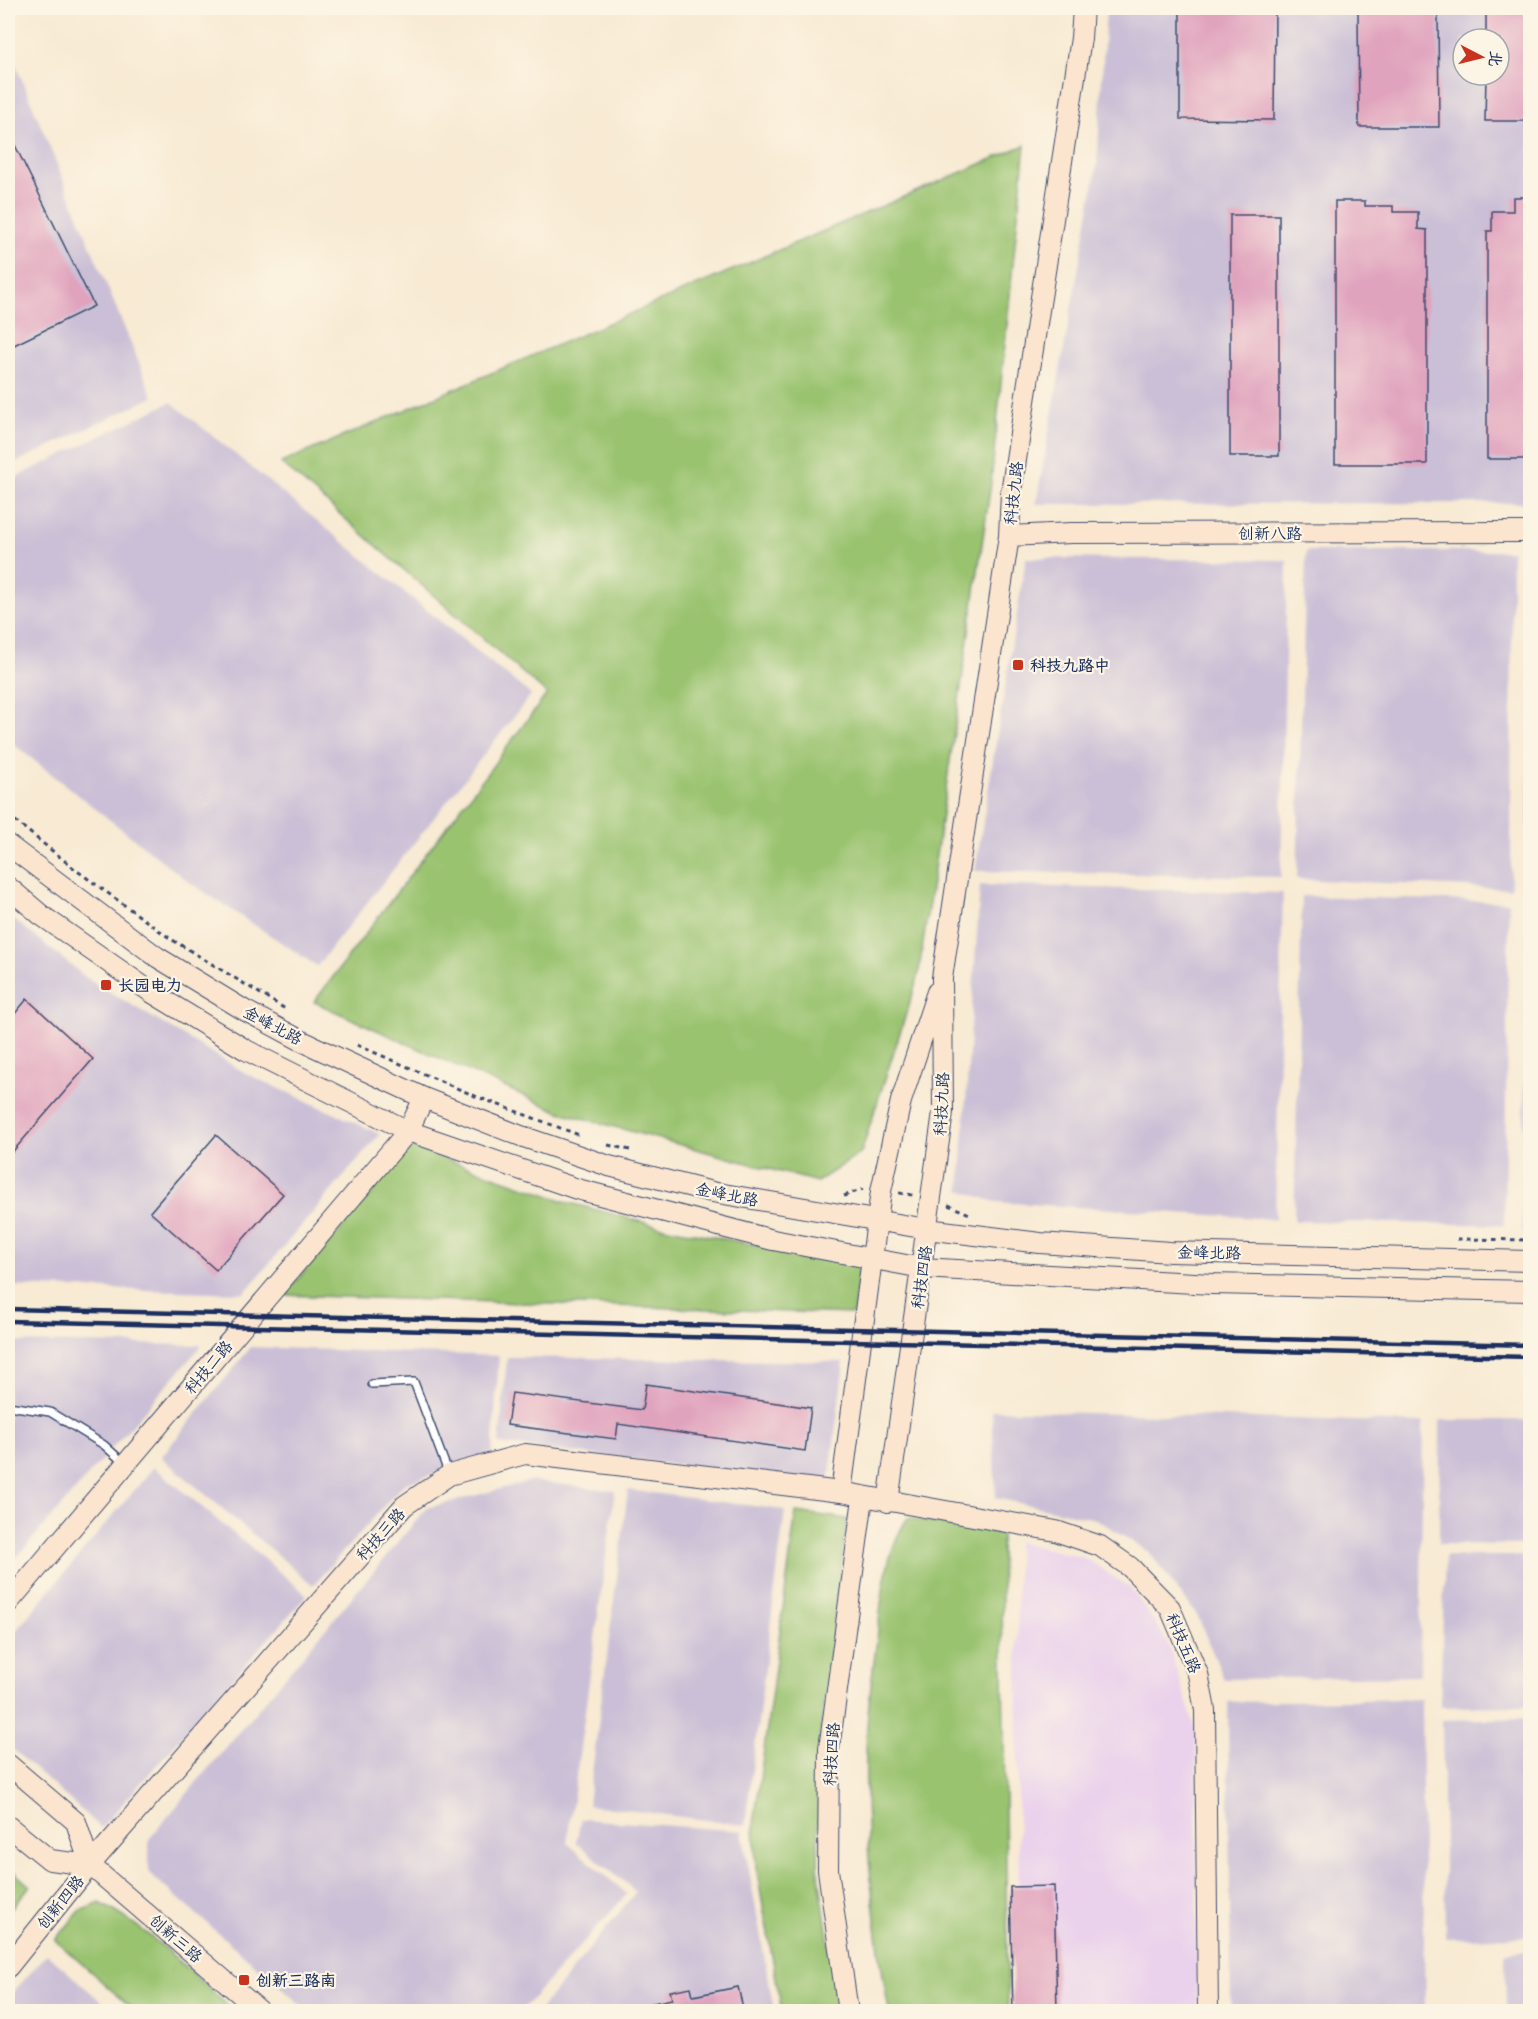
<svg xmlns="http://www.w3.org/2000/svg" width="1538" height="2019" viewBox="0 0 1538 2019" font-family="'Shantell Sans','LXGW WenKai TC',sans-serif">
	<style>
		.built { fill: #ead1ec }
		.industrial { fill: #cabfd6; fill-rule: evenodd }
		.green { fill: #9ac370; stroke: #5a7967; stroke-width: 1.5 }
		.building { fill: #e0a3bd }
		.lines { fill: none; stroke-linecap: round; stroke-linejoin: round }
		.lane-casing { stroke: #3c4b70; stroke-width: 10 }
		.secondary-casing { stroke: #3c4b70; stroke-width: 22 }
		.path { stroke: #3c4b70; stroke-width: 3; stroke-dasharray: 4.5 4.5; stroke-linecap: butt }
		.lane { stroke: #fff; stroke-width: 7 }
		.secondary { stroke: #fce5cf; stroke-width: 20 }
		.rail { stroke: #1b2f5e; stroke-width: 4.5 }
		.poi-dot { fill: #c8321e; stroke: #fcf5e5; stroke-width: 2 }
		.labels { text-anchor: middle; stroke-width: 4.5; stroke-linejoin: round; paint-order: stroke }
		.street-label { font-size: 16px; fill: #1b2f5e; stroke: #fcf5e5 }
		.poi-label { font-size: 16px; font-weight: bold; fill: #1b2f5e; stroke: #fcf5e5; text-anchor: start }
	</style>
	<rect width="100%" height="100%" fill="#fcf5e5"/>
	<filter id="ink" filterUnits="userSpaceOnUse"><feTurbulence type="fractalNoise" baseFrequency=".0167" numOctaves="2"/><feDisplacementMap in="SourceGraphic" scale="12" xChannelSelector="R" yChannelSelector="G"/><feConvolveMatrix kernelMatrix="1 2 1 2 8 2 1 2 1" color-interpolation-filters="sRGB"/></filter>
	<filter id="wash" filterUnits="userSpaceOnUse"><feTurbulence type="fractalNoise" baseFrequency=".008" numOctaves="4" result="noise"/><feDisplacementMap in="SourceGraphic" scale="24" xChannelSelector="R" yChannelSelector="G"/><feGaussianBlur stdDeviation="1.35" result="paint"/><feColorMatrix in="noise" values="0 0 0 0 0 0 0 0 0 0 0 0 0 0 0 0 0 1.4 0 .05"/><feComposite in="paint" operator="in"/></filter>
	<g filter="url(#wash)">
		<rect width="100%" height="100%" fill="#f8ead3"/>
		<!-- built -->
		<path class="built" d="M 1017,1542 L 1085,1558 L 1131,1588 L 1167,1641 L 1196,1731 L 1197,2011 L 1019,2011 Z"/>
		<!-- industrial -->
		<path class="industrial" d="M 1106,8 L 1530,8 L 1530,503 L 1036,504 L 1097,166 ZM 1463,39 L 1499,39 L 1499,75 L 1463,75 Z
			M 8,46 L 153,397 L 8,466 Z
			M 171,402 L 531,695 L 317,966 L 189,882 L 8,740 L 8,481 Z
			M 1306,551 L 1512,551 L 1511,889 L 1297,879 Z
			M 1026,558 L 1287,560 L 1281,877 L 975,871 Z
			M 1530,627 L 1530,890 L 1527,890 Z
			M 980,885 L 1283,893 L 1275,1219 L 995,1202 L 960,1190 Z
			M 1302,896 L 1509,902 L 1504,1225 L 1294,1221 Z
			M 1527,905 L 1530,905 L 1530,1232 L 1522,1232 Z
			M 8,915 L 88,979 L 249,1075 L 380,1134 L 244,1293 L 8,1286 Z
			M 8,1342 L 202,1345 L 8,1567 Z
			M 251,1347 L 499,1356 L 492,1454 L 404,1484 L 313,1585 L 161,1457 Z
			M 507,1357 L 844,1362 L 829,1482 L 499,1444 Z
			M 992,1410 L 1423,1423 L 1420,1676 L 1224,1679 L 1197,1615 L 1149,1552 L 1096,1519 L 996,1498 Z
			M 1440,1420 L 1530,1420 L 1530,1545 L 1439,1544 Z
			M 154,1467 L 307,1595 L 101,1828 L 8,1745 L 8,1640 Z
			M 531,1481 L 615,1491 L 567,1843 L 627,1894 L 521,2011 L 308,2011 L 149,1873 L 149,1839 L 427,1508 Z
			M 628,1490 L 785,1510 L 745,1825 L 588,1805 Z
			M 1445,1556 L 1530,1556 L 1530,1706 L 1440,1707 Z
			M 1421,1699 L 1425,2011 L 1231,2011 L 1228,1702 Z
			M 1530,1718 L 1530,1937 L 1445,1938 L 1442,1720 Z
			M 581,1819 L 742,1831 L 774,2011 L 538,2012 L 636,1892 L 576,1842 Z
			M 1530,1951 L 1530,2011 L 1506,2011 L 1505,1952 Z
			M 47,1954 L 112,2011 L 8,2011 L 8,1998 Z"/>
		<!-- green -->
		<path class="green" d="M 1025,145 L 991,483 L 918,977 L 861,1153 L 817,1182 L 560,1112 L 314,1002 L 547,694 L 281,463 Z
			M 412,1147 L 570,1203 L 658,1226 L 860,1265 L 853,1314 L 284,1295 Z
			M 796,1512 L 847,1519 L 819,1748 L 818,1869 L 839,2011 L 782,2012 L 756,1867 L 754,1824 Z
			M 908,1518 L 1001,1533 L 1008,2011 L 889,2011 C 872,1917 862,1822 867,1726 C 869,1697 873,1668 877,1640 C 881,1601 885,1550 908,1518 Z
			M 8,1867 L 30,1886 L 8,1913 Z
			M 100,1903 C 150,1928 192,1975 234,2011 L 135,2011 L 55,1940 L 80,1911 Z"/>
		<g id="blocks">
			<!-- building -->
			<path class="building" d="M 1180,8 L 1275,8 L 1274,120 L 1180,119 Z
				M 1486,8 L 1530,8 L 1530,121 L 1485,121 L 1486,75 L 1499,75 L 1499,39 L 1486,39 Z
				M 1358,10 L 1438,10 L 1439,127 L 1359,127 Z
				M 8,131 L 94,306 L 8,348 Z
				M 1513,197 L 1530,197 L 1530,459 L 1487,459 L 1487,231 L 1492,231 L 1492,211 L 1513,211 Z
				M 1335,201 L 1365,201 L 1365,206 L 1393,206 L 1393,212 L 1418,212 L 1418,229 L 1427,230 L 1427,464 L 1335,464 Z
				M 1230,215 L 1279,215 L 1279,456 L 1230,456 Z
				M 27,999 L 93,1059 L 8,1157 L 8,1022 Z
				M 216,1135 L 283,1194 L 216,1270 L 150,1212 Z
				M 646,1384 L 811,1408 L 805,1451 L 618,1424 L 616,1439 L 507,1425 L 512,1393 L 642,1410 Z
				M 1054,1886 L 1057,2012 L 1013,2012 L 1010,1887 Z
				M 691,1987 L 693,1996 L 738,1987 L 744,2012 L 643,2012 L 643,2005 L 672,1999 L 670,1991 Z"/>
		</g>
	</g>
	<g filter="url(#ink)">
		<use href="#blocks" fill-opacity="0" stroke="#3c4b70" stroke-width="1.5"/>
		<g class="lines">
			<!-- lane casing -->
			<g class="lane-casing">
				<path id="lane" d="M 372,1384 L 414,1382 L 448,1472
					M 8,1406 L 50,1412 L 104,1445 L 124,1463"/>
			</g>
			<!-- secondary casing -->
			<g class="secondary-casing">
				<path id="secondary" d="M 1009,536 L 1071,533 L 1530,532
					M 8,845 L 157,957 L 244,1010 L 302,1041 L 424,1098 L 521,1136 L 609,1166 L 712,1192 L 927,1229 L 1040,1243 L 1170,1252 L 1530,1261
					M 8,887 L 41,915 L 151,992 L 246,1050 L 408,1131 L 577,1189 L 773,1240 L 922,1268 L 1212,1284 L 1530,1291
					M 841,1492 L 881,1191 L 901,1101 L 937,992
					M 888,1502 L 943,1112 L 942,978 L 1009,536 L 1011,492 L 1081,38 L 1083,8
					M 8,1603 L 408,1131 L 424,1098
					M 8,1764 L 76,1822 L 90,1865
					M 8,1826 L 50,1860 L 90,1865
					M 90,1865 L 261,2012
					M 8,1967 L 90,1865 L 404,1506 L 449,1475 L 525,1454 L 841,1492 L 1056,1531 L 1100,1546 L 1130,1567 L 1170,1608 L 1198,1674 L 1205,1710 L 1208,2012
					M 848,2012 L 828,1870 L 829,1749 L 863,1498"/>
			</g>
			<!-- path -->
			<path class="path" d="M 8,815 L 76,870 L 171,939 L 287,1010
				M 357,1045 L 475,1096 L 579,1135
				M 608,1145 L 634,1151
				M 899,1193 L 913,1195
				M 844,1196 L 863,1189
				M 948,1205 L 972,1215
				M 1457,1239 L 1530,1240"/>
			<!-- lane -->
			<use href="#lane" class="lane"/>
			<!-- secondary -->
			<use href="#secondary" class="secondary"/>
			<!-- rail -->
			<path class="rail" d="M 8,1309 L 1530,1345
				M 8,1321 L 1530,1357"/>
		</g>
	</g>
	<!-- markers -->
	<g class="poi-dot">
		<rect x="1012" y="659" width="12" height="12" rx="3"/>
		<rect x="100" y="979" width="12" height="12" rx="3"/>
		<rect x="238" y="1974" width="12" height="12" rx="3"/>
	</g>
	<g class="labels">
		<!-- street labels -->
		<g class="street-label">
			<text transform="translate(1013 493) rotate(-84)" y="6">科技九路</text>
			<text x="1270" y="539">创新八路</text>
			<text transform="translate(273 1025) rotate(28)" y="6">金峰北路</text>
			<text transform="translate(941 1104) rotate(-87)" y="6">科技九路</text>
			<text transform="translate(727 1194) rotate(11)" y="6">金峰北路</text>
			<text transform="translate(1209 1252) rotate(1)" y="6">金峰北路</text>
			<text transform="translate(921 1277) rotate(-82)" y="6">科技四路</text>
			<text transform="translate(208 1367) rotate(-50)" y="6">科技二路</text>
			<text transform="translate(380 1534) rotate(-48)" y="6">科技三路</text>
			<text transform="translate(1184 1643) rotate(67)" y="6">科技五路</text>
			<text transform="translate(831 1754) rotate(-86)" y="6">科技四路</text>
			<text transform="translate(60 1902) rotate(-51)" y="6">创新四路</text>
			<text transform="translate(176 1938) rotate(41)" y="6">创新三路</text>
		</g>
		<!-- poi labels -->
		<g class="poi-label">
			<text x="1030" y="671">科技九路中</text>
			<text x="118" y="991">长园电力</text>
			<text x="256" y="1986">创新三路南</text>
		</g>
	</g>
	<!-- margin -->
	<rect width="1538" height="2019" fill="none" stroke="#fcf5e5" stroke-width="30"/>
	<!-- north arrow -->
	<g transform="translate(1481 57) rotate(97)"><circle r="28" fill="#fcf5e5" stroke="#a2a6af" stroke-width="1.5"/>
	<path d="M0-4.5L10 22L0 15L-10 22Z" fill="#c8321e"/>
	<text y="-9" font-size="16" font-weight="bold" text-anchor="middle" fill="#1b2f5e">北</text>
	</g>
</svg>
